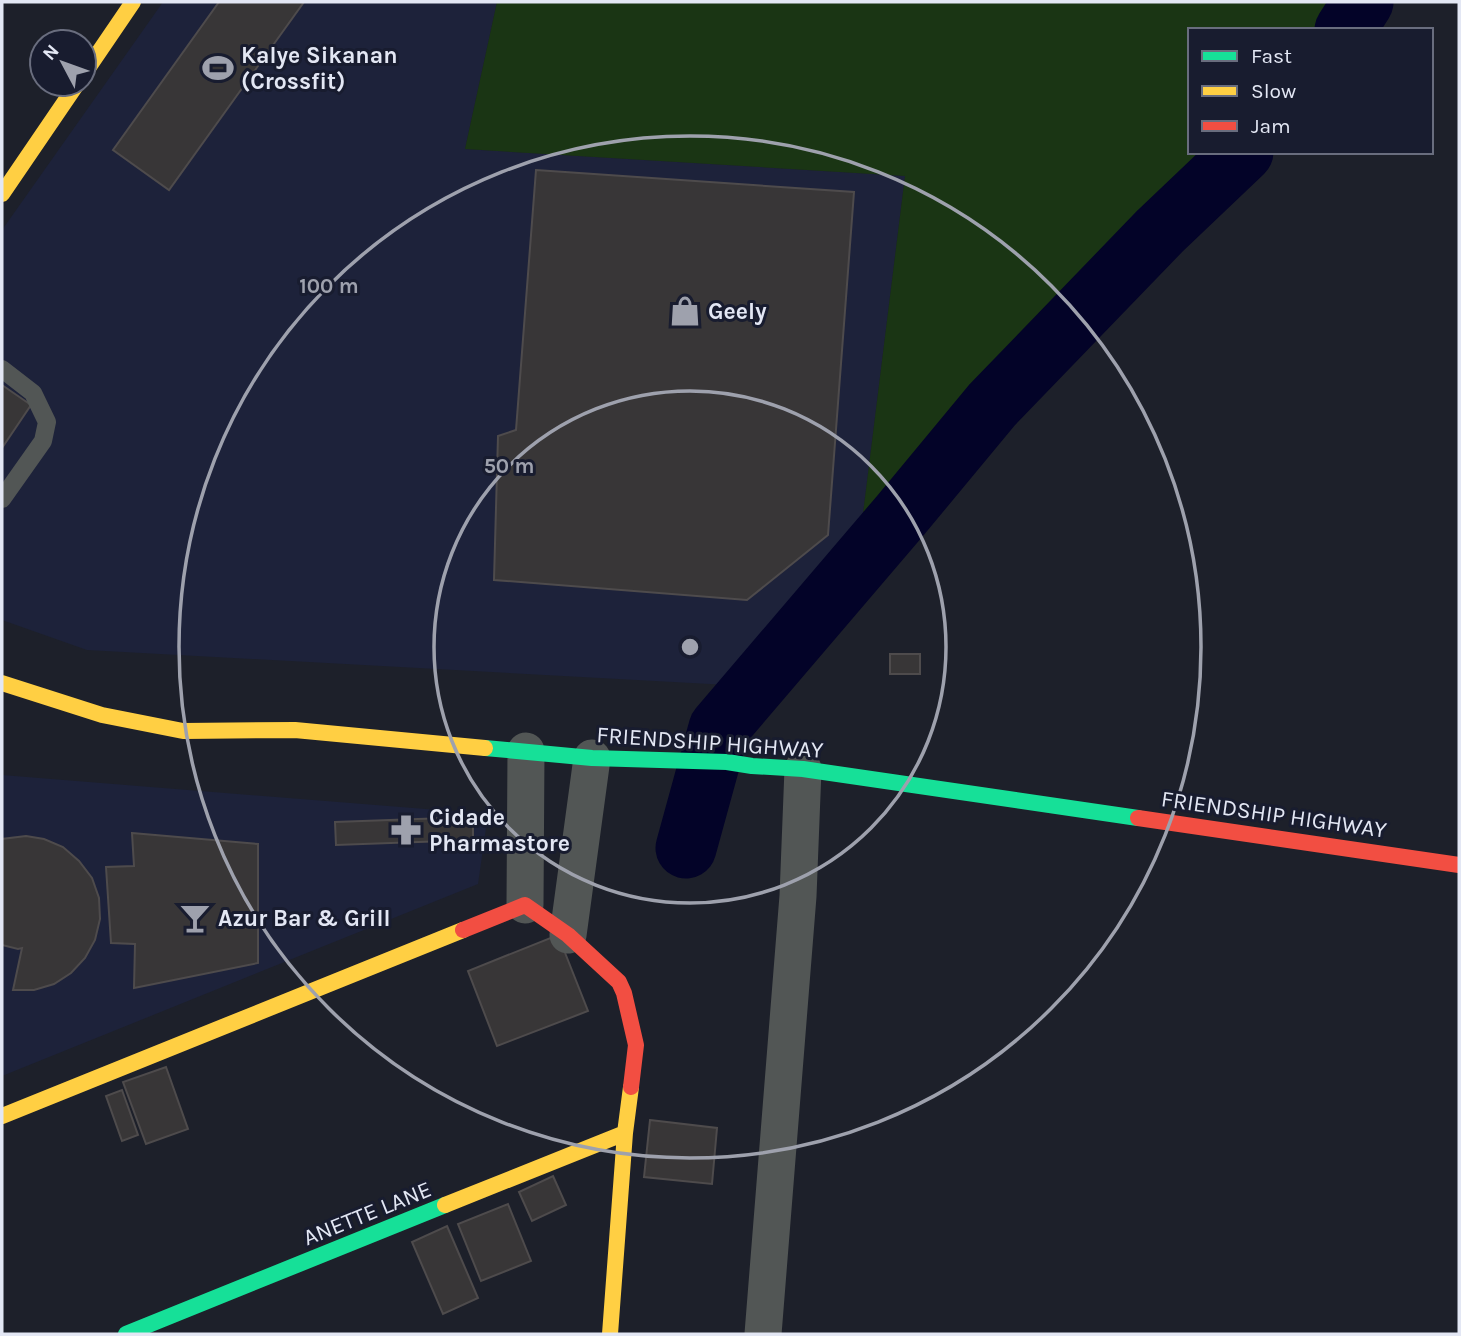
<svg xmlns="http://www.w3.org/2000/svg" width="1461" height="1336" viewBox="0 0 1461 1336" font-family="Karla,sans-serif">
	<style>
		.built { fill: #1d223a }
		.green { fill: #1a3514 }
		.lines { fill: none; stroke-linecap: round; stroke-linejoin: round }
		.river { stroke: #030328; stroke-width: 61 }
		.building { fill: #383637; stroke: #4e4b4c; stroke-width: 2 }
		.lane { stroke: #525655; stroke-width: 18 }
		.street { stroke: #525655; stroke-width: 37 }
		.fast { stroke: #16e098; stroke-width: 16 }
		.slow { stroke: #ffcf43; stroke-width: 16 }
		.jam { stroke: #f24e42; stroke-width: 16 }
		.ring { fill: none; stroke: #9ea1ad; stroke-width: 3.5 }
		.labels { text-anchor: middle; stroke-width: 6; stroke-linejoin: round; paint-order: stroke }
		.poi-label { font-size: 23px; font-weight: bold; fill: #e3e7f4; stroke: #181c2f; text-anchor: start }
		.street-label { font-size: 23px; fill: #e3e7f4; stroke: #181c2f }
		.centre { fill: #9ea1ad; stroke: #181c2f; stroke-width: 3.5 }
		.ring-label { font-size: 21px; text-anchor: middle; font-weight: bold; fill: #9ea1ad; stroke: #181c2f; stroke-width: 6; stroke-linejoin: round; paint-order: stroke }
	</style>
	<rect width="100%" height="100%" fill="#1d202a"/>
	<!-- built -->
	<path class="built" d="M 163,2 L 497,2 L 465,149 L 905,176 L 859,546 L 747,686 L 87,650 L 2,620 L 2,230 Z
		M 2,775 L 488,814 L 478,884 L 2,1076 Z"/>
	<!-- green -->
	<path class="green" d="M 497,2 L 1346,2 L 1320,30 L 1190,30 L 1190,152 L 1207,152 L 1087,282 L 859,546 L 905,176 L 465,149 Z"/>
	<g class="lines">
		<!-- river -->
		<path class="river" d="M 1345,30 L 1363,2
			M 686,848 L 719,728 L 900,516 L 992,405 L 1160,231 L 1243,152"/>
	</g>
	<!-- building -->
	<path class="building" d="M 219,2 L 304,2 L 169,190 L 113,150 Z
		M 536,170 L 854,192 L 828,535 L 747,600 L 494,580 L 498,436 L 516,430 Z
		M 2,385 L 31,405 L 2,448 Z
		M 890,654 L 920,654 L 920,674 L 890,674 Z
		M 473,817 L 473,840 L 336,845 L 335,822 Z
		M 132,833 L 258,844 L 258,963 L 134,988 L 135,944 L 111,943 L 106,867 L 134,866 Z
		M 26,836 L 44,839 L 63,847 L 79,861 L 92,878 L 99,898 L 100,919 L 95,940 L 85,958 L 71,973 L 54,984 L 34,990 L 13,990 L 22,948 L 18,949 L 2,945 L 2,839 Z
		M 558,935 L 588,1011 L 497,1046 L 468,971 Z
		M 166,1067 L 188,1129 L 146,1144 L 123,1082 Z
		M 122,1090 L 138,1135 L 122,1141 L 106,1096 Z
		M 650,1120 L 717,1128 L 712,1184 L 644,1177 Z
		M 553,1176 L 566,1205 L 532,1221 L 519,1192 Z
		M 508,1204 L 531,1261 L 481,1281 L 458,1224 Z
		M 447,1226 L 478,1298 L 443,1314 L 412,1242 Z"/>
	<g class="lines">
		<!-- lane -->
		<path class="lane" d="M 2,369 L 33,393 L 47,422 L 43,441 L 2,499"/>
		<!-- street -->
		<path class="street" d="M 525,905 L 526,751
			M 568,935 L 592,758
			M 763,1334 L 798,896 L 803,769"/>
		<!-- fast -->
		<path class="fast" d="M 485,748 L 592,758 L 727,762 L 752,766 L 803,769 L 1138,818
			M 126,1334 L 445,1205"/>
		<!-- slow -->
		<path class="slow" d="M 84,74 L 133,2
			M 2,194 L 77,84
			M 2,683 L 102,715 L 183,731 L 295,730 L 485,748
			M 2,1116 L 463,930
			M 445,1205 L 625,1133
			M 610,1334 L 625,1133 L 631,1087"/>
		<!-- jam -->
		<path class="jam" d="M 1138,818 L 1459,865
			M 463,930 L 525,905 L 568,935 L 619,982 L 624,993 L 636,1045 L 631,1087"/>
	</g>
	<!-- distance rings -->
	<g class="ring">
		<circle cx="690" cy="647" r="256"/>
		<circle cx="690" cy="647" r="511"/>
	</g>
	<!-- icons -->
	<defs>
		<g id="stadium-bare" transform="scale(2.415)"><path d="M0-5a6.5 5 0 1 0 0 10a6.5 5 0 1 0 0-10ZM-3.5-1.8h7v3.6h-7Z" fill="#9ea1ad" stroke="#181c2f" stroke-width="2.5" paint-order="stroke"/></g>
		<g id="shop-bare" transform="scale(2.415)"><path d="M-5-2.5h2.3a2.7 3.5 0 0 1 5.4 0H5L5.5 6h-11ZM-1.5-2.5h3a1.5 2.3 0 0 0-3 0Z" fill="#9ea1ad" stroke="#181c2f" stroke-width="2.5" paint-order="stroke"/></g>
		<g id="pharmacy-bare" transform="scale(2.415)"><path d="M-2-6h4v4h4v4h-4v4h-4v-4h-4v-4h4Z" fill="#9ea1ad" stroke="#181c2f" stroke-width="2.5" paint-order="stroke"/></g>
		<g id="bar-bare" transform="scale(2.415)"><path d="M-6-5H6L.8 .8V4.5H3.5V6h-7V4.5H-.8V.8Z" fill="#9ea1ad" stroke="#181c2f" stroke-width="2.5" paint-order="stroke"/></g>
	</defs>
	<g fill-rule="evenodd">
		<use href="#stadium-bare" x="218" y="68"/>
		<use href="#shop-bare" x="685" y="311"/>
		<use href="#pharmacy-bare" x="406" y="830"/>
		<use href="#bar-bare" x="195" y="918"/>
	</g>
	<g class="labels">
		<!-- poi labels -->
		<g class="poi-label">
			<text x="241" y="63">Kalye Sikanan<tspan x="241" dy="26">(Crossfit)</tspan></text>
			<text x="708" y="319">Geely</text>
			<text x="429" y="825">Cidade<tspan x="429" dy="26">Pharmastore</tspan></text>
			<text x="218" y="926">Azur Bar &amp; Grill</text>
		</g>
		<!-- street labels -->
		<g class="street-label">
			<text transform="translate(710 742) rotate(4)" y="8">FRIENDSHIP HIGHWAY</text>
			<text transform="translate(1274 814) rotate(8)" y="8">FRIENDSHIP HIGHWAY</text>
			<text transform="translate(367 1213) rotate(-22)" y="8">ANETTE LANE</text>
		</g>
	</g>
	<circle cx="690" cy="647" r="10" class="centre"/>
	<g class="ring-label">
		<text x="329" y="293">100 m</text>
		<text x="509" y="473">50 m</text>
	</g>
	<!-- border -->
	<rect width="1461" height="1336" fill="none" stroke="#e3e7f4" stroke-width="7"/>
	<!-- legend -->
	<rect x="1188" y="28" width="245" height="126" fill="#181c2f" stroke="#696d7e" stroke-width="2"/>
	<rect x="1202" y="51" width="35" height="10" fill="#16e098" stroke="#696d7e" stroke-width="2"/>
	<text x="1251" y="63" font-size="21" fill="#e3e7f4">Fast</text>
	<rect x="1202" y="86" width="35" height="10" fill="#ffcf43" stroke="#696d7e" stroke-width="2"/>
	<text x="1251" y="98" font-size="21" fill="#e3e7f4">Slow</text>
	<rect x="1202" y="121" width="35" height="10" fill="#f24e42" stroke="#696d7e" stroke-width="2"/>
	<text x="1251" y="133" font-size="21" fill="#e3e7f4">Jam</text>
	<!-- north arrow -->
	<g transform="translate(63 63) rotate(311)"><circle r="33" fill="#181c2f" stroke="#696d7e" stroke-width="2"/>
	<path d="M0-5L12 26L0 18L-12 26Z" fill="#9ea1ad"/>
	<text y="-10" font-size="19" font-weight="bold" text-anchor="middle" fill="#e3e7f4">N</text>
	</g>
</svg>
